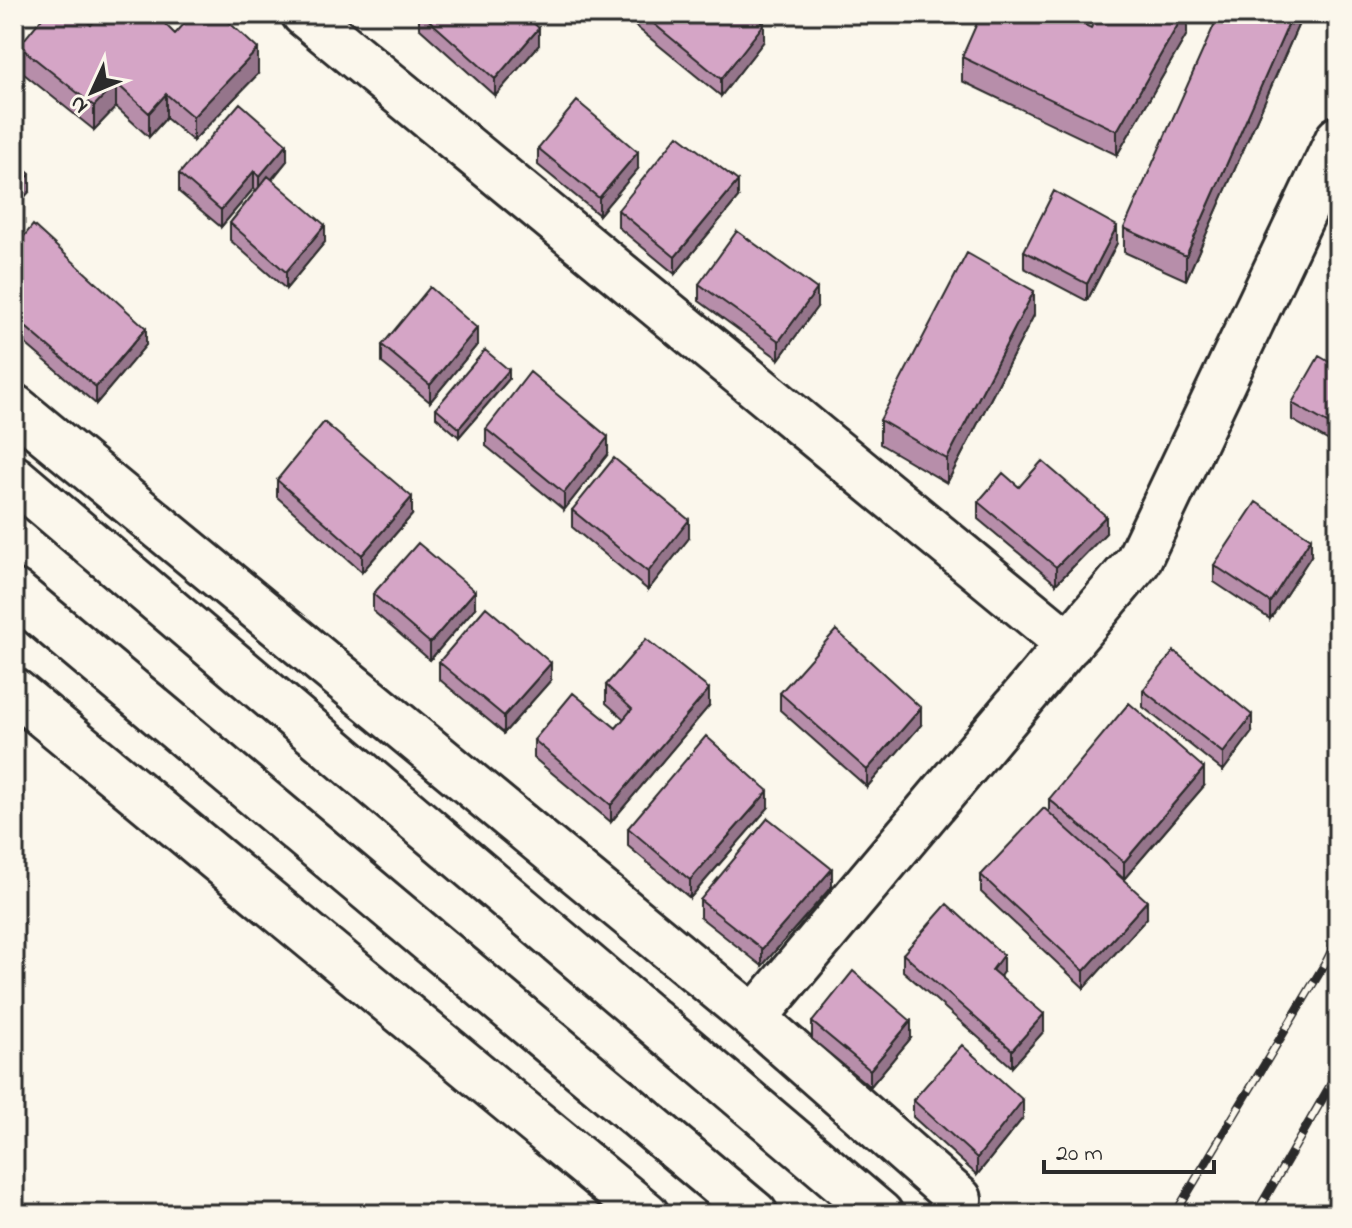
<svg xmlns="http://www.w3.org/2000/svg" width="1352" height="1228" viewBox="0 0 1352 1228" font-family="'Indie Flower',sans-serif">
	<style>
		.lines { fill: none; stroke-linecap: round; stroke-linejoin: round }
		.street-casing { stroke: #2b2b2b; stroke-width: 50 }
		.secondary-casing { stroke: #2b2b2b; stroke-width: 50 }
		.street { stroke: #fbf7ec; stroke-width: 44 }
		.secondary { stroke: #fbf7ec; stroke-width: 44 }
		.rail-casing { stroke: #2b2b2b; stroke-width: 9 }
		.rail { stroke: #fbf7ec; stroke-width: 6; stroke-dasharray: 18; stroke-linecap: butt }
		.wall { fill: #b78eaa; stroke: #2b2b2b; stroke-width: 2 }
		.shaded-wall { fill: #95748b; stroke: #2b2b2b; stroke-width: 2 }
		.building { fill: #d5a5c6; stroke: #2b2b2b; stroke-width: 2 }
	</style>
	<rect width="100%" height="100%" fill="#fbf7ec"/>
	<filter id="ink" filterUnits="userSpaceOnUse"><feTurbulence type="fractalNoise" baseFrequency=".0125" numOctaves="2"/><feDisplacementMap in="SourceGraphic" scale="16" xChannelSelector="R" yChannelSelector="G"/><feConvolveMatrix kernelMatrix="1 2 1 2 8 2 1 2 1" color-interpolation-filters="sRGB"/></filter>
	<g filter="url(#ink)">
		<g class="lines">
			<!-- street casing -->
			<g class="street-casing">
				<path id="street" d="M 304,14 L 1069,644
					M 14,407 L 754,1018 L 959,1199 L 949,1214
					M 14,691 L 646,1214
					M 754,1018 L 1138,561 L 1338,139"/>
			</g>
			<!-- secondary casing -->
			<g class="secondary-casing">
				<path id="secondary" d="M 14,478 L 880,1214
					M 14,592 L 755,1214"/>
			</g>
			<!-- street -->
			<use href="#street" class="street"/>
			<!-- secondary -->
			<use href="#secondary" class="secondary"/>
			<!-- rail casing -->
			<g class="rail-casing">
				<path id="rail" d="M 1175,1214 L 1326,962 L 1338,938
					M 1256,1214 L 1338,1072"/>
			</g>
			<!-- rail -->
			<use href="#rail" class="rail"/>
		</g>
		<!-- wall -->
		<path class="wall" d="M 419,14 L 523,14 L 539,45 L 495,96 L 419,28 Z
			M 634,14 L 752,14 L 764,41 L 721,96 L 634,25 Z
			M 1187,14 L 1187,34 L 1117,155 L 962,81 L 962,57 L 1091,28 Z
			M 1300,14 L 1300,21 L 1186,280 L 1124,252 L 1124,228 Z
			M 91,25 L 175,34 L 258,74 L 193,141 L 166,118 L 149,137 L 116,107 L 94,130 L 19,70 L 19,46 Z
			M 538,148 L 638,169 L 599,215 L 538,165 Z
			M 287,161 L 272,180 L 325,242 L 286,289 L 230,240 L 230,223 L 256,191 L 254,188 L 221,227 L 179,192 L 179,174 Z
			M 738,198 L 675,274 L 618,227 L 618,210 Z
			M 1117,243 L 1087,301 L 1024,268 L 1024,251 Z
			M 14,249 L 146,345 L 96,404 L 14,334 Z
			M 699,284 L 817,307 L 779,359 L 699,301 Z
			M 1034,315 L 947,483 L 880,444 L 880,420 Z
			M 382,345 L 477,345 L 430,402 L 382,363 Z
			M 1338,367 L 1338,446 L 1292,420 L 1292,403 Z
			M 509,379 L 459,437 L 436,417 L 436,408 Z
			M 486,429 L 608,454 L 564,510 L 486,446 Z
			M 277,480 L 412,515 L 362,572 L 277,497 Z
			M 1019,487 L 1106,533 L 1056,584 L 978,519 L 978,502 Z
			M 572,510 L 689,538 L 648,590 L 572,527 Z
			M 1311,556 L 1270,619 L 1214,582 L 1214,565 Z
			M 373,594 L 475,608 L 430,660 L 373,611 Z
			M 439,662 L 551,680 L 504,733 L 439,679 Z
			M 606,685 L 709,706 L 611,822 L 534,758 L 534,740 L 616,728 L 624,719 L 606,703 Z
			M 1143,690 L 1252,732 L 1223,771 L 1143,707 Z
			M 780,693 L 921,725 L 867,787 L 780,710 Z
			M 1204,786 L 1124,879 L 1102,860 L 1147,918 L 1084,988 L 981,892 L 981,875 L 1049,812 L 1049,799 Z
			M 768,808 L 690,898 L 628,846 L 628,828 Z
			M 832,886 L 762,966 L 700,917 L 700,900 Z
			M 903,954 L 1003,972 L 1000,976 L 1044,1031 L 1012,1067 L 903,971 Z
			M 812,1022 L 911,1038 L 870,1087 L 812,1039 Z
			M 913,1100 L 1023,1118 L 977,1175 L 913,1117 Z"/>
		<!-- shaded-wall -->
		<path class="shaded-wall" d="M 1184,14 L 1187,14 L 1187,34 L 1117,155 L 1117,131 Z
			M 1293,14 L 1300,14 L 1300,21 L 1186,280 L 1186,256 Z
			M 764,24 L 764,41 L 721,96 L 721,79 Z
			M 539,28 L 539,45 L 495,96 L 495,79 Z
			M 258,49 L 258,74 L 193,141 L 193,117 Z
			M 116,83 L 116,107 L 94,130 L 94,106 Z
			M 166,94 L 166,118 L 149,137 L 149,113 Z
			M 287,144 L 287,161 L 259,194 L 259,177 Z
			M 638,152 L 638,169 L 599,215 L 599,198 Z
			M 254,171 L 254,188 L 221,227 L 221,210 Z
			M 30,174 L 30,191 L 14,209 L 14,191 Z
			M 738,181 L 738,198 L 675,274 L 675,257 Z
			M 325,225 L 325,242 L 286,289 L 286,272 Z
			M 1117,226 L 1117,243 L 1087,301 L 1087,284 Z
			M 817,289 L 817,307 L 779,359 L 779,341 Z
			M 1034,291 L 1034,315 L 947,483 L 947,459 Z
			M 146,328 L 146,345 L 96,404 L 96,387 Z
			M 477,328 L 477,345 L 430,402 L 430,385 Z
			M 509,370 L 509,379 L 459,437 L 459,428 Z
			M 608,437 L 608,454 L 564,510 L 564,493 Z
			M 412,497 L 412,515 L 362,572 L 362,555 Z
			M 1106,516 L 1106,533 L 1056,584 L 1056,567 Z
			M 689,520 L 689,538 L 648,590 L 648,572 Z
			M 1311,538 L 1311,556 L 1270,619 L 1270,602 Z
			M 475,591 L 475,608 L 430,660 L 430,643 Z
			M 551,663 L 551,680 L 504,733 L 504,716 Z
			M 709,689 L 709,706 L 611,822 L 611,805 Z
			M 921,708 L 921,725 L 867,787 L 867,770 Z
			M 1252,715 L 1252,732 L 1223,771 L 1223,753 Z
			M 1204,768 L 1204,786 L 1124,879 L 1124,862 Z
			M 768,791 L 768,808 L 690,898 L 690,880 Z
			M 832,869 L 832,886 L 762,966 L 762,949 Z
			M 1147,901 L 1147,918 L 1084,988 L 1084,971 Z
			M 1003,955 L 1003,972 L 992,987 L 992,970 Z
			M 1044,1014 L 1044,1031 L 1012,1067 L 1012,1050 Z
			M 911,1021 L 911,1038 L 870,1087 L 870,1070 Z
			M 1023,1100 L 1023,1118 L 977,1175 L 977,1158 Z"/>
		<!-- building -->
		<path class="building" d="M 45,14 L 78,14 L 91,25 L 100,14 L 155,14 L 175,34 L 193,14 L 220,14 L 258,49 L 193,117 L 166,94 L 149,113 L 116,83 L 94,106 L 19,46 Z
			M 422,14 L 523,14 L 539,28 L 495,79 Z
			M 642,14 L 752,14 L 764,24 L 721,79 Z
			M 981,14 L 1062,14 L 1091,28 L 1098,14 L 1184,14 L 1117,131 L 962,57 Z
			M 1219,14 L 1293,14 L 1186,256 L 1124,228 Z
			M 577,101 L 638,152 L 599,198 L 538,148 Z
			M 240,103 L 287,144 L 259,177 L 254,171 L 221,210 L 179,174 Z
			M 678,135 L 738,181 L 675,257 L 618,210 Z
			M 14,160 L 30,174 L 14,191 Z
			M 268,176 L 325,225 L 286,272 L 230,223 Z
			M 1054,191 L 1117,226 L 1087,284 L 1024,251 Z
			M 33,225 L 146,328 L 96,387 L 14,317 L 14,249 Z
			M 737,231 L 817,289 L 779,341 L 699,284 Z
			M 967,253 L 1034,291 L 947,459 L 880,420 Z
			M 430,287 L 477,328 L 430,385 L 382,345 Z
			M 485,350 L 509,370 L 459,428 L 436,408 Z
			M 1319,356 L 1338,367 L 1338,429 L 1292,403 Z
			M 530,372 L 608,437 L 564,493 L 486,429 Z
			M 324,422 L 412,497 L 362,555 L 277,480 Z
			M 614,458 L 689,520 L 648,572 L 572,510 Z
			M 1042,461 L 1106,516 L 1056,567 L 978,502 L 1003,473 L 1019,487 Z
			M 1256,502 L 1311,538 L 1270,602 L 1214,565 Z
			M 418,543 L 475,591 L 430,643 L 373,594 Z
			M 486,607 L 551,663 L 504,716 L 439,662 Z
			M 836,630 L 921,708 L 867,770 L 780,693 Z
			M 646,639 L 709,689 L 611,805 L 534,740 L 573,693 L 616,728 L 632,709 L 606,685 Z
			M 1174,651 L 1252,715 L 1223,753 L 1143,690 Z
			M 1129,703 L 1204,768 L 1124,862 L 1049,799 Z
			M 706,736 L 768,791 L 690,880 L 628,828 Z
			M 1044,808 L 1147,901 L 1084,971 L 981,875 Z
			M 768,818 L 832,869 L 762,949 L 700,900 Z
			M 947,904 L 1003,955 L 992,970 L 1044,1014 L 1012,1050 L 903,954 Z
			M 853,971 L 911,1021 L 870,1070 L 812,1022 Z
			M 962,1045 L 1023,1100 L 977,1158 L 913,1100 Z"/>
	</g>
	<!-- margin -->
	<rect width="1352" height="1228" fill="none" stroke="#fbf7ec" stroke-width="48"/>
	<rect x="24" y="24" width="1304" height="1180" fill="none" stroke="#2b2b2b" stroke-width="3" filter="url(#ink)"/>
	<!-- north arrow -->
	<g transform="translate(92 92) rotate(226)" stroke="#fbf7ec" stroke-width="6" paint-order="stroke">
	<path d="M0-6L14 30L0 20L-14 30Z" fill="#2b2b2b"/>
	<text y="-12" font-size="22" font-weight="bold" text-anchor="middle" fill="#2b2b2b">N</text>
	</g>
	<!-- scale -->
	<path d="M1044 1160v12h170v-12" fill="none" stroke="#2b2b2b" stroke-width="4"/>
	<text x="1056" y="1160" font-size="24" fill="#2b2b2b" stroke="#fbf7ec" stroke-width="6" paint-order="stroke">20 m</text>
</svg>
